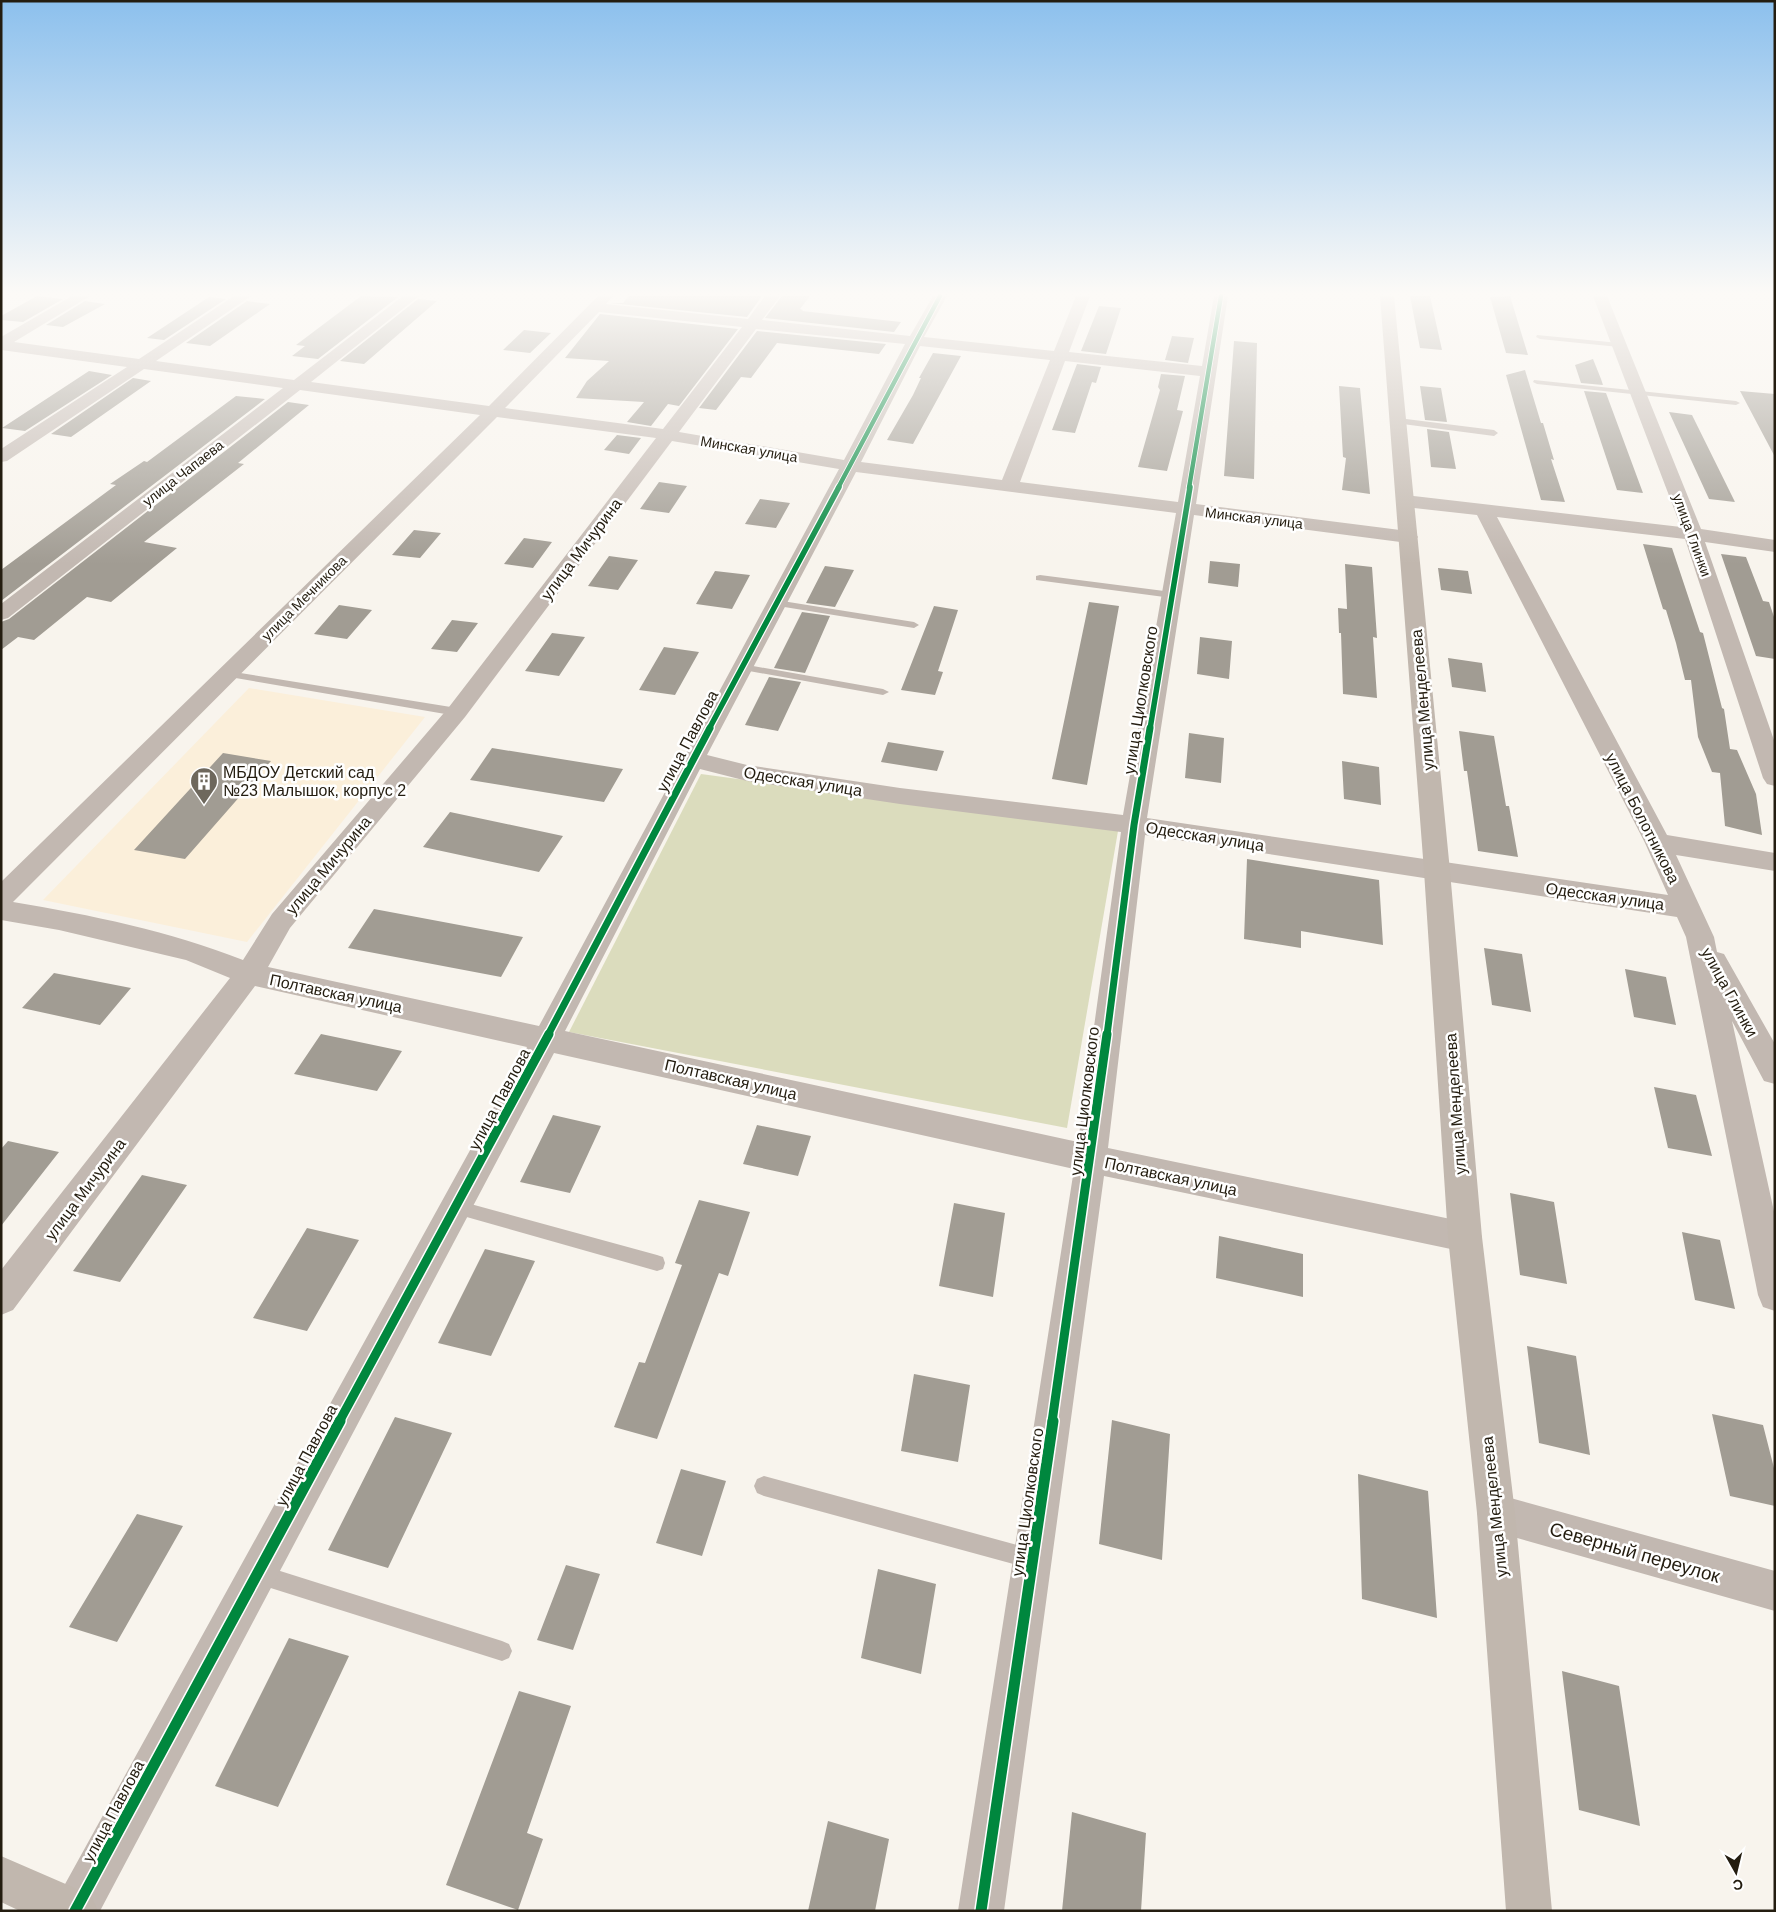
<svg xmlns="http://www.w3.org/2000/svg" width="1776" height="1912" viewBox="0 0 1776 1912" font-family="Arial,sans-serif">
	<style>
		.built { fill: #fbefda }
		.green { fill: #dbdcbd }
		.building { fill: #a19c93 }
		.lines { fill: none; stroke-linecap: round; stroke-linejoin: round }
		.lane { fill: #c2b8b1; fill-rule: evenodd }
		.street { fill: #c2b8b1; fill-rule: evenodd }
		.secondary { fill: #c1b7ae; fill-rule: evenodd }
		.cycleway-far4-casing { stroke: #fff; stroke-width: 6 }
		.cycleway-far3-casing { stroke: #fff; stroke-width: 8 }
		.cycleway-far2-casing { stroke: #fff; stroke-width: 10 }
		.cycleway-far1-casing { stroke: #fff; stroke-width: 12 }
		.cycleway-casing { stroke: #fff; stroke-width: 14 }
		.cycleway-far4 { stroke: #00873e; stroke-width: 4.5 }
		.cycleway-far3 { stroke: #00873e; stroke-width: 5.5 }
		.cycleway-far2 { stroke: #00873e; stroke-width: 7 }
		.cycleway-far1 { stroke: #00873e; stroke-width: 9 }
		.cycleway { stroke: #00873e; stroke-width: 11 }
		.labels { text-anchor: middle; stroke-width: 5; stroke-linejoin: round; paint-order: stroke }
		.far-street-label { font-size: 14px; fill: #241d10; stroke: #fff }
		.street-label { font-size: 16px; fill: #241d10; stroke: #fff }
		.poi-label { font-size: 16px; fill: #241d10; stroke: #fff; text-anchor: start }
		.near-street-label { font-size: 19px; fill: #241d10; stroke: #fff }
	</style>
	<rect width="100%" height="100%" fill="#f8f4ed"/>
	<!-- built -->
	<path class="built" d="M 249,688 L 425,717 L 247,942 L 43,900 Z"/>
	<!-- green -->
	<path class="green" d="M 701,774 L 1118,831 L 1067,1128 L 569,1032 Z"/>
	<!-- building -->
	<path class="building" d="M 37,296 L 63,299 L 23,322 L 1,320 L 1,316 Z
		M 361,296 L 398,297 L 318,359 L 292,356 L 305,346 L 296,345 Z
		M 629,296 L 762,296 L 747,317 L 610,303 L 623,303 Z
		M 782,296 L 810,296 L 800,309 L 803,310 L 802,311 L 901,322 L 894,332 L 765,318 Z
		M 1410,296 L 1430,296 L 1442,350 L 1420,348 Z
		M 1510,296 L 1528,355 L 1506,353 L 1490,297 Z
		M 209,297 L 226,299 L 164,340 L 147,338 Z
		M 418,299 L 437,301 L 364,364 L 340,361 Z
		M 85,301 L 105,304 L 63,327 L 46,325 Z
		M 247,301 L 270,304 L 210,346 L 186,343 Z
		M 1099,306 L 1121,308 L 1106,354 L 1081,351 Z
		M 600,314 L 738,329 L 679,406 L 668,404 L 651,426 L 627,422 L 644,402 L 576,398 L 587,381 L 609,361 L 565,358 Z
		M 524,330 L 551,333 L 530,353 L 503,350 Z
		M 757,331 L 886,344 L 879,354 L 777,343 L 751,378 L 741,377 L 716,410 L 699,408 Z
		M 1172,336 L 1194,338 L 1188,363 L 1165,360 Z
		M 1234,341 L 1257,343 L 1254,479 L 1224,476 Z
		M 933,353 L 961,356 L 913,444 L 887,440 L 913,395 L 921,378 L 919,378 Z
		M 1593,359 L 1601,379 L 1603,385 L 1581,383 L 1575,365 Z
		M 1077,364 L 1101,367 L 1096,383 L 1092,382 L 1075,433 L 1052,430 Z
		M 1525,370 L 1541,423 L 1543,423 L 1554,460 L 1551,459 L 1565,502 L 1541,500 L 1506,375 Z
		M 89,371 L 112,375 L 25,431 L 2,428 Z
		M 1161,374 L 1185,376 L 1177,410 L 1183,411 L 1167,471 L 1138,467 L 1160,390 L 1158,387 Z
		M 133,378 L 151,381 L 71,437 L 51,434 Z
		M 1339,386 L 1360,388 L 1370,494 L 1342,490 L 1346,458 L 1343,457 Z
		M 1420,386 L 1441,388 L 1447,422 L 1425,420 Z
		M 1584,391 L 1606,393 L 1643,493 L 1617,490 Z
		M 1740,391 L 1775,394 L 1775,457 Z
		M 236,396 L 265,399 L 1,601 L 1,570 L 116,485 L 110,484 L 144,461 L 147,462 Z
		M 288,402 L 309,405 L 238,463 L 244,464 L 144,542 L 177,548 L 111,602 L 87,597 L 34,640 L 18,637 L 1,650 L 1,622 L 9,619 Z
		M 1669,412 L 1692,415 L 1735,502 L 1709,499 Z
		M 1427,429 L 1449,432 L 1456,469 L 1431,467 Z
		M 617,435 L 641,438 L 629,454 L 604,450 Z
		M 659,482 L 687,486 L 669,513 L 640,509 Z
		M 760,499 L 790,503 L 776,528 L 745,524 Z
		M 414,530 L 441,533 L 420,558 L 392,555 Z
		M 524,538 L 552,542 L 533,568 L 504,564 Z
		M 1643,544 L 1672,548 L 1700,632 L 1703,633 L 1722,708 L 1724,709 L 1730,749 L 1737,750 L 1756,794 L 1762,835 L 1725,826 L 1720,773 L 1712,772 L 1698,737 L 1691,680 L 1685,680 L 1676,643 L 1666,610 L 1663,609 Z
		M 1721,554 L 1746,557 L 1763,601 L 1769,602 L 1775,620 L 1775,659 L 1756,656 Z
		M 609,556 L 638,560 L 618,590 L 588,586 Z
		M 1210,561 L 1240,564 L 1238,587 L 1208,583 Z
		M 1345,564 L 1372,567 L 1377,638 L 1373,637 L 1377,698 L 1343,694 L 1341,633 L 1339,633 L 1338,608 L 1347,609 Z
		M 825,566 L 854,570 L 835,607 L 806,603 Z
		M 1438,568 L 1468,571 L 1472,594 L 1441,590 Z
		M 715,571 L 750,575 L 732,609 L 696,604 Z
		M 1089,602 L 1119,606 L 1087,785 L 1052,779 Z
		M 339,605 L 372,610 L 347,639 L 314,634 Z
		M 934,606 L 958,610 L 938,671 L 943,672 L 935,695 L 901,690 Z
		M 802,612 L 830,616 L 805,673 L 774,668 Z
		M 452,620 L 478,623 L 457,652 L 431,649 Z
		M 552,633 L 585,637 L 559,676 L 525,671 Z
		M 1200,637 L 1232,641 L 1229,679 L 1197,674 Z
		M 664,647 L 699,652 L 675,695 L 639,690 Z
		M 1448,658 L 1482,663 L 1486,692 L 1452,687 Z
		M 769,677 L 801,682 L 778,731 L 745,725 Z
		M 1459,731 L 1494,736 L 1506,806 L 1509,806 L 1518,857 L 1478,851 L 1467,771 L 1464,771 Z
		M 1189,733 L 1224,738 L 1221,783 L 1185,778 Z
		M 888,742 L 944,751 L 937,771 L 881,762 Z
		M 492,748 L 623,769 L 604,802 L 470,780 Z
		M 223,753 L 271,761 L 185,859 L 134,850 Z
		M 1342,761 L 1379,767 L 1381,805 L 1344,799 Z
		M 450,812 L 563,836 L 539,872 L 423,847 Z
		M 1247,859 L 1379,880 L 1383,945 L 1301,931 L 1301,948 L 1244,939 Z
		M 374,909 L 523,937 L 501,977 L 348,948 Z
		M 1484,948 L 1522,954 L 1531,1012 L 1492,1005 Z
		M 1625,969 L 1666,977 L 1676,1025 L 1634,1017 Z
		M 54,973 L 131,988 L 100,1025 L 22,1008 Z
		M 321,1034 L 402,1051 L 377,1091 L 294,1074 Z
		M 1654,1087 L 1696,1095 L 1712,1156 L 1668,1148 Z
		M 553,1115 L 601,1126 L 570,1193 L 520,1182 Z
		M 757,1125 L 811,1136 L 798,1176 L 743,1164 Z
		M 8,1141 L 59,1152 L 1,1226 L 1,1149 Z
		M 142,1175 L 187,1185 L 120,1282 L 73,1271 Z
		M 1510,1193 L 1554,1202 L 1567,1284 L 1520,1275 Z
		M 699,1200 L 750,1212 L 728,1276 L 719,1273 L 657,1439 L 614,1427 L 639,1362 L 645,1363 L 682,1265 L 675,1263 Z
		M 954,1203 L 1005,1213 L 993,1297 L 939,1286 Z
		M 307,1228 L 359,1240 L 307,1331 L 253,1318 Z
		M 1682,1232 L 1720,1240 L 1735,1309 L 1695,1300 Z
		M 1219,1236 L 1303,1254 L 1303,1297 L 1216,1278 Z
		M 485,1249 L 535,1261 L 491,1356 L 438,1343 Z
		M 1527,1346 L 1576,1356 L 1590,1455 L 1539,1443 Z
		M 914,1374 L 970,1385 L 958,1462 L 901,1451 Z
		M 1712,1414 L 1763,1425 L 1775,1472 L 1775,1506 L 1730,1496 Z
		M 395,1417 L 452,1433 L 388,1568 L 328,1550 Z
		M 1112,1420 L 1170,1434 L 1162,1560 L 1099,1544 Z
		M 681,1469 L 726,1481 L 702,1556 L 656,1543 Z
		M 1358,1474 L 1428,1491 L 1437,1618 L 1362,1599 Z
		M 137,1514 L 183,1526 L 117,1642 L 69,1627 Z
		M 566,1565 L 600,1574 L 573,1650 L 537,1640 Z
		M 878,1569 L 936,1584 L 921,1674 L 861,1658 Z
		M 289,1638 L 349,1656 L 278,1807 L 215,1786 Z
		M 1562,1671 L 1619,1686 L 1640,1826 L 1579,1810 Z
		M 519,1691 L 571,1706 L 527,1833 L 543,1839 L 518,1910 L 446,1885 Z
		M 1072,1812 L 1146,1833 L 1141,1911 L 1062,1911 Z
		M 828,1821 L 889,1839 L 875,1911 L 808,1911 Z"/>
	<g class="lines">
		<!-- lane -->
		<path class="lane" d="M 1537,335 L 1619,343 L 1623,345 L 1619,347 L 1540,339 L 1536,337 Z
			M 1534,380 L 1736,401 L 1740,403 L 1736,405 L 1537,384 L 1533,382 Z
			M 1398,418 L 1494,430 L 1498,433 L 1494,436 L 1395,423 L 1395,419 Z
			M 1040,575 L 1172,592 L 1177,595 L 1172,598 L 1036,580 L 1036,576 Z
			M 776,600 L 914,622 L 919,625 L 914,628 L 772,605 L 772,601 Z
			M 742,664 L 883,689 L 889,692 L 883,695 L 738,669 L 737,667 L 738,665 Z
			M 228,671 L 457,708 L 463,712 L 457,716 L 224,676 L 223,674 Z
			M 456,1200 L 657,1255 L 663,1257 L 665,1263 L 663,1269 L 657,1271 L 456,1214 L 450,1212 L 448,1207 L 450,1202 Z
			M 764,1476 L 1032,1549 L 1039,1552 L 1042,1559 L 1039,1566 L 1032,1569 L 764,1496 L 757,1493 L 754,1486 L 757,1479 Z
			M 258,1564 L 502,1641 L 509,1644 L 512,1651 L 509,1658 L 502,1661 L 258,1584 L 251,1581 L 248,1574 L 251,1567 Z"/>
		<!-- street -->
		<path class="street" d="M 72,296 L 90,296 L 14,342 L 139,359 L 234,296 L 251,296 L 156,361 L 294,380 L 403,296 L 419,296 L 311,382 L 489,406 L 598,296 L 613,296 L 606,304 L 748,319 L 765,296 L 780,296 L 762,320 L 910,336 L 933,296 L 947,296 L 924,337 L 1054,351 L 1076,296 L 1090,296 L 1069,352 L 1202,366 L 1214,296 L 1228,296 L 1196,504 L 1408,531 L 1415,533 L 1418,537 L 1415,541 L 1408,543 L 1194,515 L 1147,818 L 1668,895 L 1645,843 L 1477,515 L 1405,507 L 1398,505 L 1396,501 L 1398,497 L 1405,495 L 1681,527 L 1593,296 L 1607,296 L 1701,529 L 1775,540 L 1775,552 L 1705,542 L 1775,743 L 1775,786 L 1767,784 L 1763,778 L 1685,539 L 1497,517 L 1667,835 L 1775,853 L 1775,871 L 1676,855 L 1714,937 L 1717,952 L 1724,954 L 1775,1044 L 1775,1084 L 1764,1081 L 1732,1021 L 1775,1216 L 1775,1311 L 1763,1307 L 1758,1295 L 1686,937 L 1677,917 L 1145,835 L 1108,1148 L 1465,1222 L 1477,1226 L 1482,1237 L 1477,1248 L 1465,1252 L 1104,1176 L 1004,1911 L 958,1911 L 1074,1169 L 554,1053 L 100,1911 L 52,1911 L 59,1895 L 527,1047 L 255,986 L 13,1310 L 1,1315 L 1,1270 L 230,978 L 186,960 L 59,930 L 1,920 L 1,882 L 480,415 L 300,390 L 8,618 L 1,620 L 1,604 L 283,388 L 144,369 L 7,461 L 1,462 L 1,449 L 127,367 L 1,350 L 1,337 ZM 599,312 L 742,327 L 663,429 L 505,408 ZM 756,329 L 905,344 L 844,460 L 679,432 ZM 920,346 L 1050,360 L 1002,480 L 861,462 ZM 1065,361 L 1200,376 L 1178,502 L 1020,482 ZM 497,417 L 656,438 L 449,707 L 272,914 L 243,960 C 169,931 91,915 13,902 ZM 672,441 L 839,469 L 539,1026 L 268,967 L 290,928 L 465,717 ZM 856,472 L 1176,513 L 1123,815 L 900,788 L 747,765 L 707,755 ZM 700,769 L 747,781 L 900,804 L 1121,832 L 1078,1142 L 565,1031 Z
			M 1496,1494 L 1775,1571 L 1775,1611 L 1496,1532 L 1482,1527 L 1477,1513 L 1482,1499 Z"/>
		<!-- secondary -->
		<path class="secondary" d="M 1380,296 L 1394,296 L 1450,871 L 1482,1237 L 1515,1513 L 1552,1911 L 1506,1911 L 1477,1513 L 1448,1237 L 1424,871 Z
			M 1,1856 L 91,1895 L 98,1911 L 20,1911 L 1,1902 Z"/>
		<!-- cycleway-far4 casing -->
		<g class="cycleway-far4-casing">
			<path id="cycleway-far4" d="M 838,488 L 940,296
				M 1189,488 L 1221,296"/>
		</g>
		<!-- cycleway-far3 casing -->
		<g class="cycleway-far3-casing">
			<path id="cycleway-far3" d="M 709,729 L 839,487
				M 1150,729 L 1190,487"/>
		</g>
		<!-- cycleway-far2 casing -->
		<g class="cycleway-far2-casing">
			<path id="cycleway-far2" d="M 548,1035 L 710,728
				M 1107,1035 L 1134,825 L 1150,728"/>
		</g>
		<!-- cycleway-far1 casing -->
		<g class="cycleway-far1-casing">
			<path id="cycleway-far1" d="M 339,1422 L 549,1034
				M 1052,1422 L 1107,1034"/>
		</g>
		<!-- cycleway casing -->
		<g class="cycleway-casing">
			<path id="cycleway" d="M 75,1911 L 340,1421
				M 981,1911 L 1053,1421"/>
		</g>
		<!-- cycleway-far4 -->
		<use href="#cycleway-far4" class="cycleway-far4"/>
		<!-- cycleway-far3 -->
		<use href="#cycleway-far3" class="cycleway-far3"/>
		<!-- cycleway-far2 -->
		<use href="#cycleway-far2" class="cycleway-far2"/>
		<!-- cycleway-far1 -->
		<use href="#cycleway-far1" class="cycleway-far1"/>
		<!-- cycleway -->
		<use href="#cycleway" class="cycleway"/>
	</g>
	<!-- sky -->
	<linearGradient id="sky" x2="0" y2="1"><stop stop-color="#8cc0ed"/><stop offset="0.52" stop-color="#fcfaf7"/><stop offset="1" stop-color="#fcfaf7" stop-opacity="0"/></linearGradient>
	<rect width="1776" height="564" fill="url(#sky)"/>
	<!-- icons -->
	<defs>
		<g id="building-pin" transform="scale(1.4375)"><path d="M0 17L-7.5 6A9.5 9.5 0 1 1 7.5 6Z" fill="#6e685d" stroke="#fff"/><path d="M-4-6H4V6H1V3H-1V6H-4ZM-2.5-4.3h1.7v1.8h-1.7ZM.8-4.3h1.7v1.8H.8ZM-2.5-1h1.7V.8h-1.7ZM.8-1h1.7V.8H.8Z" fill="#fff"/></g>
	</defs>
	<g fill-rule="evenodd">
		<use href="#building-pin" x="204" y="781"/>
	</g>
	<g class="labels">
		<!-- far-street labels -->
		<g class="far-street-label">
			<text transform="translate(749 449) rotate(10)" y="5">Минская улица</text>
			<text transform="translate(183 473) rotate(-38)" y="5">улица Чапаева</text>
			<text transform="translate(1254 518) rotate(7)" y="5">Минская улица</text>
			<text transform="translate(1692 535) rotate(70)" y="5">улица Глинки</text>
			<text transform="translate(304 598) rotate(-45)" y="5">улица Мечникова</text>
		</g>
		<!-- street labels -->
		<g class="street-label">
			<text transform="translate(581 549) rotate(-53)" y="6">улица Мичурина</text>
			<text transform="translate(1140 700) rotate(-81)" y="6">улица Циолковского</text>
			<text transform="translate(1422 700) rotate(-95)" y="6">улица Менделеева</text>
			<text transform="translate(687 741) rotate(-62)" y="6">улица Павлова</text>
			<text transform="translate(803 781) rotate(9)" y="6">Одесская улица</text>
			<text transform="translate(1643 818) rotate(63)" y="6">улица Болотникова</text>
			<text transform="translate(1205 836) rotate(9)" y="6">Одесская улица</text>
			<text transform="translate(328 865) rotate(-50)" y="6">улица Мичурина</text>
			<text transform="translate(1605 896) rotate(8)" y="6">Одесская улица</text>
			<text transform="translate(1730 992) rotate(61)" y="6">улица Глинки</text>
			<text transform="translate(336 993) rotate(12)" y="6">Полтавская улица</text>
			<text transform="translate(731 1079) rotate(13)" y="6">Полтавская улица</text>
			<text transform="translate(499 1099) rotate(-62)" y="6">улица Павлова</text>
			<text transform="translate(1084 1101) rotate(-83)" y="6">улица Циолковского</text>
			<text transform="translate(1455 1104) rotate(-94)" y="6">улица Менделеева</text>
			<text transform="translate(1171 1176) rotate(12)" y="6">Полтавская улица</text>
			<text transform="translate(85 1189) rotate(-53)" y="6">улица Мичурина</text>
			<text transform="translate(306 1455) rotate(-62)" y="6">улица Павлова</text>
			<text transform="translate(1027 1502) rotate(-82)" y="6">улица Циолковского</text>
			<text transform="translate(1494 1507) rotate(-96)" y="6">улица Менделеева</text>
			<text transform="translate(113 1811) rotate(-62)" y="6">улица Павлова</text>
		</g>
		<!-- poi labels -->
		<g class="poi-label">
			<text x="223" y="778">МБДОУ Детский сад<tspan x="223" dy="18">№23 Малышок, корпус 2</tspan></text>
		</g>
		<!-- near-street labels -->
		<g class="near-street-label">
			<text transform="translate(1635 1552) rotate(16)" y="7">Северный переулок</text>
		</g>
	</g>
	<!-- border -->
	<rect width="1776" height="1912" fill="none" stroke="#241d10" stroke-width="5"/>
	<!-- north arrow -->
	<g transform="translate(1736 1872) rotate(172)" stroke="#ffffff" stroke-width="4" paint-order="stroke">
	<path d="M0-4L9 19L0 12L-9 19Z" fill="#241d10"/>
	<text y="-8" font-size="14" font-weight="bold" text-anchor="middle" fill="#241d10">С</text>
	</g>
</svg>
